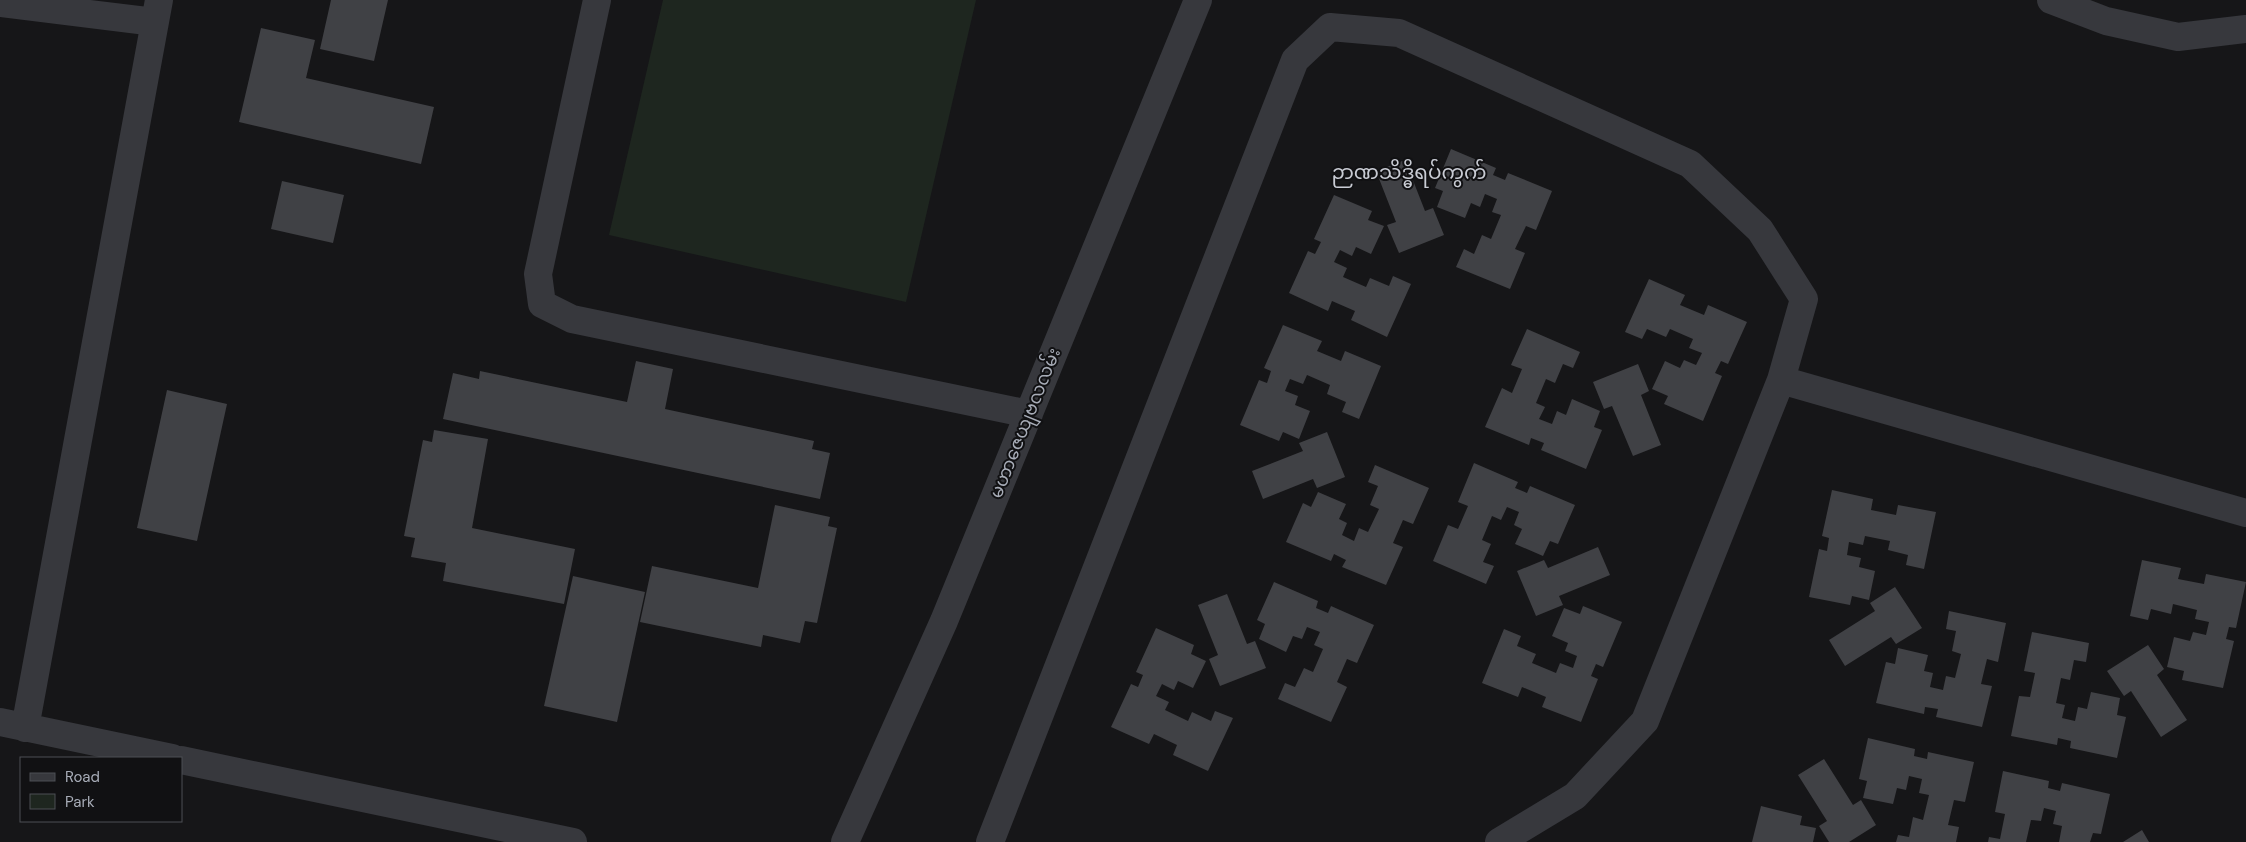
<svg xmlns="http://www.w3.org/2000/svg" width="2246" height="842" viewBox="0 0 2246 842" font-family="'DM Sans','Noto Sans Myanmar',sans-serif">
	<style>
		.green { fill: #1e261f }
		.building { fill: #404145 }
		.lines { fill: none; stroke-linecap: round; stroke-linejoin: round }
		.minor { stroke: #37383d; stroke-width: 28 }
		.labels { text-anchor: middle; stroke-width: 4; stroke-linejoin: round; paint-order: stroke }
		.street-label { font-size: 18px; fill: #a8adb8; stroke: #111113 }
		.quarter-label { font-size: 20px; fill: #c9ccd4; stroke: #111113 }
	</style>
	<rect width="100%" height="100%" fill="#161618"/>
	<!-- green -->
	<path class="green" d="M 663,0 L 976,0 L 906,302 L 609,235 Z"/>
	<!-- building -->
	<path class="building" d="M 331,0 L 388,0 L 374,61 L 320,49 Z
		M 261,28 L 315,40 L 306,78 L 434,107 L 421,164 L 239,122 Z
		M 1451,149 L 1496,168 L 1493,175 L 1505,180 L 1508,173 L 1552,191 L 1536,230 L 1526,226 L 1515,249 L 1525,253 L 1510,289 L 1456,267 L 1464,249 L 1474,254 L 1482,235 L 1491,239 L 1501,215 L 1492,212 L 1497,199 L 1485,194 L 1480,207 L 1471,203 L 1465,218 L 1437,207 L 1443,191 L 1435,188 Z
		M 1405,160 L 1425,211 L 1433,208 L 1444,235 L 1399,253 L 1387,225 L 1396,222 L 1376,171 Z
		M 282,181 L 344,195 L 333,243 L 271,229 Z
		M 1334,195 L 1372,211 L 1368,220 L 1384,226 L 1371,254 L 1356,247 L 1352,256 L 1340,250 L 1334,262 L 1347,268 L 1343,277 L 1366,287 L 1370,278 L 1389,286 L 1393,276 L 1411,284 L 1387,337 L 1351,320 L 1355,311 L 1332,301 L 1328,311 L 1289,293 L 1308,251 L 1315,254 L 1321,242 L 1314,239 Z
		M 1649,279 L 1685,295 L 1680,305 L 1704,315 L 1708,305 L 1747,322 L 1728,364 L 1721,361 L 1715,373 L 1722,376 L 1703,421 L 1664,404 L 1668,396 L 1652,389 L 1665,361 L 1680,368 L 1684,360 L 1696,365 L 1702,353 L 1689,348 L 1693,339 L 1670,329 L 1666,337 L 1647,329 L 1642,339 L 1625,332 Z
		M 1283,325 L 1322,341 L 1317,351 L 1341,361 L 1345,351 L 1381,366 L 1359,419 L 1342,412 L 1346,402 L 1327,394 L 1330,385 L 1307,375 L 1303,384 L 1290,379 L 1285,391 L 1298,396 L 1295,405 L 1310,411 L 1299,439 L 1283,432 L 1279,441 L 1240,425 L 1259,380 L 1267,383 L 1271,371 L 1264,368 Z
		M 1527,329 L 1580,352 L 1573,368 L 1563,364 L 1555,383 L 1546,379 L 1536,403 L 1545,407 L 1539,419 L 1552,424 L 1557,411 L 1566,415 L 1572,399 L 1600,411 L 1594,427 L 1602,430 L 1586,469 L 1541,450 L 1544,443 L 1531,438 L 1529,445 L 1485,427 L 1502,388 L 1512,393 L 1522,369 L 1511,365 Z
		M 636,361 L 673,369 L 665,409 L 814,441 L 812,449 L 830,453 L 820,499 L 443,419 L 453,373 L 479,379 L 480,371 L 627,402 Z
		M 1638,364 L 1649,391 L 1641,395 L 1661,445 L 1633,456 L 1612,406 L 1604,409 L 1593,382 Z
		M 167,390 L 227,404 L 197,541 L 137,528 Z
		M 434,430 L 488,439 L 472,528 L 575,549 L 564,604 L 443,581 L 446,563 L 411,557 L 415,538 L 404,536 L 423,440 L 432,442 Z
		M 1327,432 L 1345,477 L 1317,488 L 1313,479 L 1263,499 L 1252,471 L 1303,451 L 1299,443 Z
		M 1474,463 L 1518,482 L 1515,488 L 1527,493 L 1530,486 L 1575,505 L 1558,544 L 1550,541 L 1543,556 L 1515,544 L 1522,529 L 1514,525 L 1519,512 L 1507,507 L 1501,520 L 1492,516 L 1482,540 L 1491,544 L 1483,562 L 1494,566 L 1486,584 L 1433,561 L 1448,525 L 1458,529 L 1468,506 L 1458,502 Z
		M 1375,465 L 1429,488 L 1413,524 L 1403,520 L 1393,543 L 1403,547 L 1386,585 L 1342,567 L 1346,560 L 1334,554 L 1331,561 L 1286,542 L 1303,503 L 1311,507 L 1318,492 L 1346,504 L 1339,519 L 1347,523 L 1342,535 L 1354,541 L 1359,528 L 1368,532 L 1379,509 L 1370,505 L 1378,486 L 1368,482 Z
		M 1832,490 L 1873,499 L 1871,510 L 1896,515 L 1898,505 L 1936,512 L 1924,569 L 1906,565 L 1908,555 L 1888,550 L 1890,541 L 1865,536 L 1863,545 L 1849,542 L 1847,555 L 1861,558 L 1859,567 L 1875,571 L 1869,600 L 1852,596 L 1850,605 L 1809,597 L 1819,549 L 1827,551 L 1829,538 L 1822,536 Z
		M 775,505 L 830,517 L 828,526 L 837,528 L 817,623 L 805,621 L 800,643 L 763,635 L 761,647 L 640,622 L 652,566 L 758,588 Z
		M 1598,547 L 1610,575 L 1559,596 L 1563,605 L 1536,616 L 1517,571 L 1544,560 L 1548,568 Z
		M 2142,560 L 2181,568 L 2178,579 L 2204,584 L 2206,574 L 2246,582 L 2236,628 L 2229,627 L 2226,639 L 2234,641 L 2223,688 L 2182,680 L 2184,671 L 2167,667 L 2174,637 L 2190,641 L 2193,632 L 2206,635 L 2209,622 L 2195,619 L 2197,610 L 2173,604 L 2171,614 L 2151,609 L 2148,620 L 2130,616 Z
		M 573,576 L 645,592 L 617,722 L 544,706 Z
		M 1274,582 L 1318,601 L 1316,608 L 1328,613 L 1331,606 L 1374,625 L 1357,663 L 1347,659 L 1337,682 L 1347,687 L 1331,722 L 1278,699 L 1285,683 L 1295,687 L 1304,668 L 1313,672 L 1323,649 L 1314,645 L 1320,632 L 1307,627 L 1302,639 L 1293,636 L 1286,652 L 1259,639 L 1265,624 L 1257,620 Z
		M 1895,587 L 1922,628 L 1896,644 L 1891,637 L 1845,666 L 1829,640 L 1875,611 L 1870,603 Z
		M 1227,594 L 1247,644 L 1255,641 L 1266,668 L 1220,686 L 1209,659 L 1218,655 L 1198,605 Z
		M 1583,606 L 1622,622 L 1603,667 L 1596,664 L 1591,676 L 1598,679 L 1581,722 L 1542,707 L 1546,697 L 1522,687 L 1518,697 L 1482,683 L 1504,629 L 1521,636 L 1517,646 L 1536,654 L 1532,663 L 1556,673 L 1560,663 L 1573,668 L 1577,656 L 1565,651 L 1568,643 L 1552,636 L 1564,608 L 1580,614 Z
		M 1949,611 L 2006,623 L 1998,662 L 1987,659 L 1981,684 L 1992,686 L 1982,727 L 1936,717 L 1938,709 L 1925,707 L 1924,714 L 1876,703 L 1886,662 L 1895,664 L 1898,648 L 1928,655 L 1924,671 L 1933,673 L 1930,687 L 1943,690 L 1946,676 L 1955,678 L 1961,654 L 1952,651 L 1956,631 L 1946,629 Z
		M 1156,628 L 1194,645 L 1191,654 L 1206,661 L 1193,688 L 1178,681 L 1174,690 L 1162,684 L 1156,696 L 1169,702 L 1165,710 L 1188,721 L 1192,712 L 1211,721 L 1215,711 L 1233,718 L 1208,771 L 1173,755 L 1177,745 L 1154,734 L 1149,744 L 1111,727 L 1131,684 L 1138,687 L 1143,675 L 1136,672 Z
		M 2032,632 L 2089,643 L 2086,662 L 2074,660 L 2070,680 L 2061,678 L 2056,703 L 2065,705 L 2062,718 L 2075,721 L 2078,707 L 2087,709 L 2091,692 L 2120,698 L 2117,715 L 2126,717 L 2117,758 L 2070,748 L 2071,741 L 2058,738 L 2057,745 L 2011,736 L 2019,696 L 2030,697 L 2035,673 L 2024,671 Z
		M 2148,645 L 2164,669 L 2157,675 L 2187,720 L 2161,737 L 2131,691 L 2124,696 L 2107,671 Z
		M 1868,738 L 1915,749 L 1914,756 L 1927,759 L 1928,752 L 1974,762 L 1965,802 L 1954,800 L 1948,825 L 1959,827 L 1956,842 L 1896,842 L 1898,835 L 1909,837 L 1913,817 L 1923,820 L 1929,795 L 1919,793 L 1922,779 L 1909,776 L 1906,790 L 1897,788 L 1893,804 L 1863,798 L 1867,781 L 1859,779 Z
		M 1824,759 L 1853,805 L 1861,800 L 1876,825 L 1849,842 L 1829,842 L 1819,826 L 1827,821 L 1798,775 Z
		M 2003,771 L 2049,781 L 2048,788 L 2060,791 L 2062,783 L 2110,794 L 2101,834 L 2093,833 L 2090,842 L 2059,842 L 2062,826 L 2053,824 L 2056,811 L 2044,808 L 2041,821 L 2031,820 L 2026,842 L 1988,842 L 1989,837 L 2000,839 L 2005,814 L 1995,812 Z
		M 1761,806 L 1802,816 L 1800,825 L 1816,828 L 1813,842 L 1752,842 Z
		M 2142,830 L 2149,842 L 2123,842 Z"/>
	<g class="lines">
		<!-- minor -->
		<path class="minor" d="M 597,0 L 538,274 L 542,304 L 572,319 L 1029,414
			M 2051,0 L 2106,21 L 2178,37 L 2246,29
			M 0,3 L 155,22
			M 1781,380 L 2246,513
			M 0,722 L 172,758
			M 25,728 L 159,0
			M 181,760 L 573,842
			M 845,842 L 944,621 L 1198,0
			M 990,842 L 1295,60 L 1330,27 L 1399,33 L 1690,164 L 1760,230 L 1804,299 L 1781,380 L 1645,721 L 1575,796 L 1499,842"/>
	</g>
	<g class="labels">
		<!-- street labels -->
		<g class="street-label">
			<text transform="translate(1025 423) rotate(-68)" y="6">မဟာဇေယျဗလလမ်း</text>
		</g>
		<!-- quarter labels -->
		<g class="quarter-label">
			<text x="1409" y="179">ဉာဏသိဒ္ဓိရပ်ကွက်</text>
		</g>
	</g>
	<!-- legend -->
	<rect x="20" y="757" width="162" height="65" fill="#111113" stroke="#4d4f55"/>
	<rect x="30" y="773" width="25" height="8" fill="#37383d" stroke="#4d4f55"/>
	<text x="65" y="782" font-size="15" fill="#a8adb8">Road</text>
	<rect x="30" y="794" width="25" height="15" fill="#1e261f" stroke="#4d4f55"/>
	<text x="65" y="807" font-size="15" fill="#a8adb8">Park</text>
</svg>
